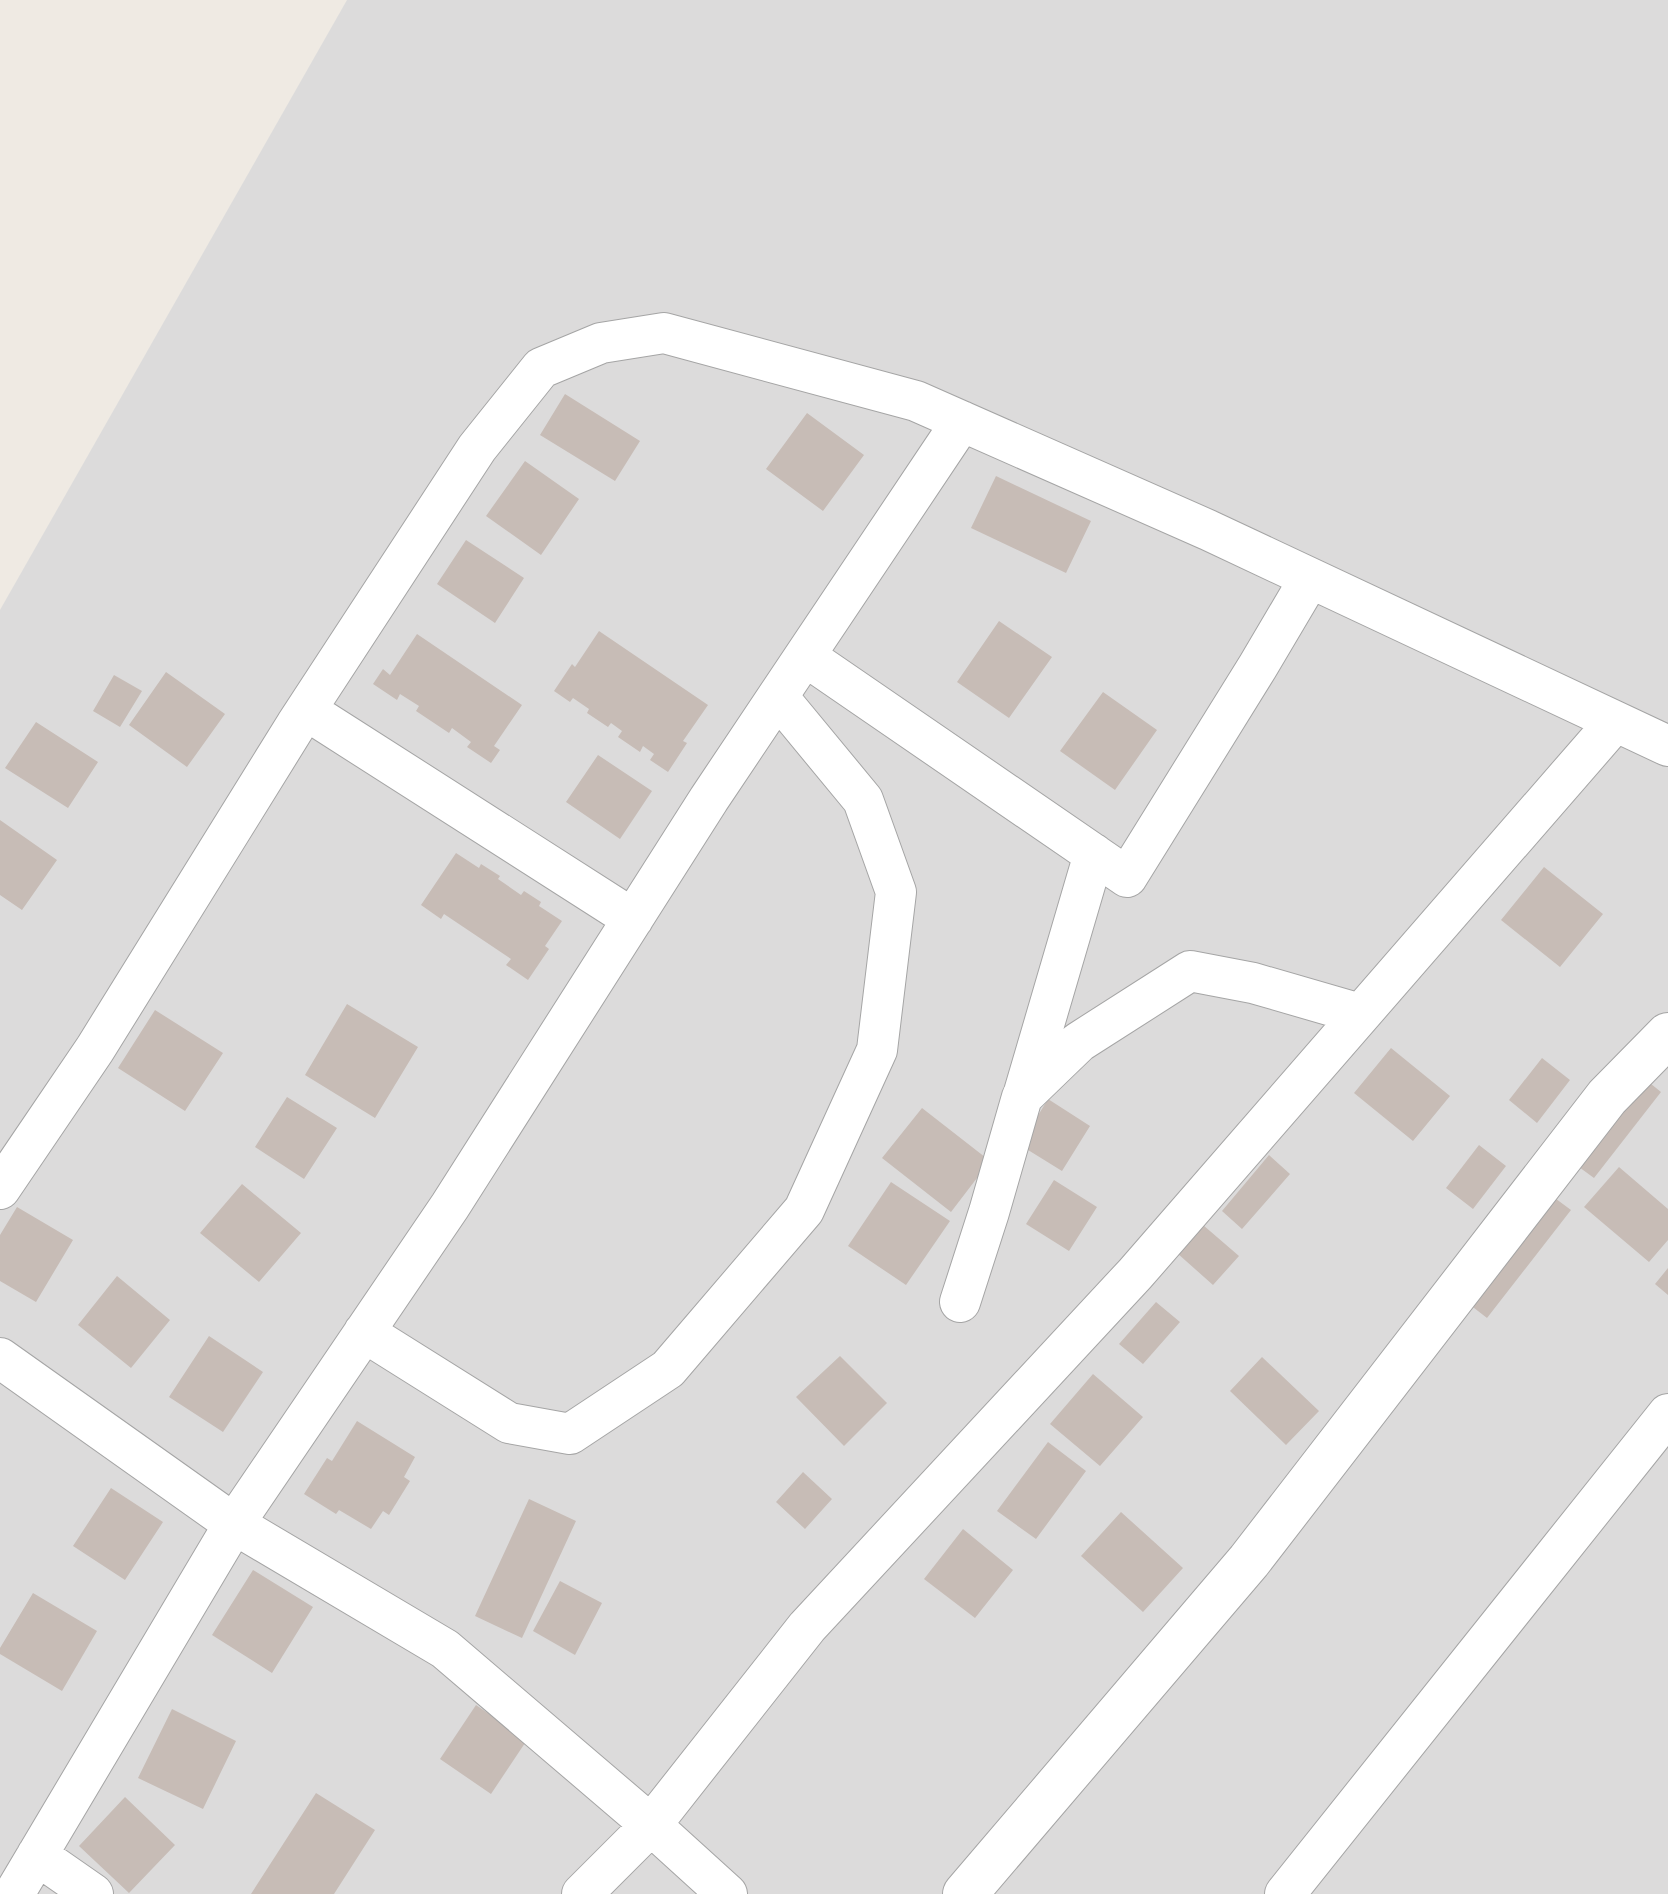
<svg xmlns="http://www.w3.org/2000/svg" width="1668" height="1894" viewBox="0 0 1668 1894" font-family="Helvetica,sans-serif">
	<style>
		.residential { fill: #dcdbdb }
		.building { fill: #c7bcb6 }
		.lines { fill: none; stroke-linecap: round; stroke-linejoin: round }
		.minor-casing { stroke: #a5a5a5; stroke-width: 42 }
		.tertiary-casing { stroke: #a5a5a5; stroke-width: 46 }
		.minor { stroke: #fff; stroke-width: 40 }
		.tertiary { stroke: #fff; stroke-width: 44 }
	</style>
	<rect width="100%" height="100%" fill="#efeae3"/>
	<!-- residential -->
	<path class="residential" d="M 347,0 L 1668,0 L 1668,1894 L 0,1894 L 0,610 Z"/>
	<!-- building -->
	<path class="building" d="M 565,394 L 640,441 L 615,481 L 540,435 Z
		M 807,413 L 864,455 L 823,511 L 766,469 Z
		M 525,461 L 579,499 L 541,555 L 486,516 Z
		M 996,476 L 1091,521 L 1066,573 L 971,528 Z
		M 466,540 L 524,578 L 495,623 L 437,584 Z
		M 999,621 L 1052,657 L 1009,718 L 957,682 Z
		M 599,631 L 708,705 L 683,741 L 687,743 L 668,772 L 650,760 L 654,754 L 643,746 L 640,752 L 618,737 L 622,731 L 611,723 L 608,727 L 587,713 L 589,709 L 573,698 L 570,702 L 554,691 L 572,664 L 575,667 Z
		M 417,634 L 522,705 L 494,746 L 500,750 L 491,763 L 467,747 L 471,742 L 452,728 L 449,733 L 416,711 L 419,706 L 400,694 L 397,700 L 373,684 L 383,669 L 390,675 Z
		M 166,672 L 225,714 L 187,767 L 129,725 Z
		M 114,675 L 142,691 L 120,727 L 93,711 Z
		M 1103,692 L 1157,730 L 1115,790 L 1060,751 Z
		M 36,722 L 98,762 L 68,808 L 5,768 Z
		M 598,755 L 652,791 L 620,839 L 566,802 Z
		M 0,820 L 57,860 L 22,910 L 0,895 Z
		M 456,853 L 479,868 L 481,864 L 500,876 L 498,879 L 521,895 L 524,891 L 541,902 L 539,906 L 562,921 L 545,946 L 549,949 L 528,980 L 506,965 L 511,959 L 444,914 L 441,919 L 421,905 Z
		M 1544,867 L 1603,914 L 1560,967 L 1501,920 Z
		M 347,1004 L 418,1047 L 375,1118 L 305,1075 Z
		M 155,1010 L 223,1053 L 185,1111 L 118,1068 Z
		M 1391,1048 L 1450,1096 L 1413,1141 L 1354,1093 Z
		M 1542,1058 L 1570,1080 L 1537,1123 L 1509,1100 Z
		M 1635,1071 L 1661,1092 L 1594,1178 L 1568,1159 Z
		M 287,1097 L 337,1128 L 304,1179 L 255,1147 Z
		M 1048,1099 L 1090,1126 L 1062,1171 L 1020,1145 Z
		M 922,1108 L 990,1161 L 951,1212 L 882,1158 Z
		M 1479,1145 L 1506,1166 L 1473,1209 L 1446,1188 Z
		M 1269,1155 L 1290,1174 L 1242,1229 L 1222,1211 Z
		M 1619,1167 L 1668,1209 L 1668,1240 L 1649,1262 L 1584,1207 Z
		M 1054,1180 L 1097,1207 L 1069,1251 L 1026,1224 Z
		M 891,1182 L 950,1221 L 906,1285 L 848,1246 Z
		M 242,1184 L 301,1233 L 259,1282 L 200,1233 Z
		M 1544,1190 L 1571,1210 L 1487,1318 L 1460,1297 Z
		M 17,1207 L 73,1240 L 36,1302 L 0,1281 L 0,1235 Z
		M 1203,1225 L 1239,1256 L 1213,1285 L 1177,1253 Z
		M 1668,1268 L 1668,1295 L 1655,1284 Z
		M 117,1276 L 170,1320 L 131,1368 L 78,1325 Z
		M 1156,1302 L 1180,1322 L 1143,1364 L 1119,1344 Z
		M 209,1336 L 263,1372 L 223,1432 L 169,1397 Z
		M 840,1356 L 887,1403 L 844,1446 L 796,1397 Z
		M 1262,1357 L 1319,1411 L 1286,1445 L 1230,1391 Z
		M 1093,1374 L 1143,1417 L 1100,1466 L 1050,1424 Z
		M 357,1421 L 415,1457 L 404,1477 L 410,1481 L 389,1515 L 383,1511 L 371,1529 L 339,1510 L 336,1514 L 304,1494 L 327,1458 L 332,1461 Z
		M 1048,1442 L 1086,1471 L 1036,1539 L 997,1511 Z
		M 803,1472 L 832,1499 L 805,1529 L 776,1502 Z
		M 111,1488 L 163,1522 L 125,1580 L 73,1546 Z
		M 529,1499 L 576,1521 L 522,1638 L 475,1616 Z
		M 1121,1512 L 1183,1568 L 1143,1612 L 1081,1556 Z
		M 963,1529 L 1013,1570 L 975,1618 L 924,1579 Z
		M 253,1570 L 313,1607 L 272,1673 L 212,1635 Z
		M 560,1581 L 602,1603 L 575,1655 L 533,1631 Z
		M 33,1593 L 97,1631 L 62,1691 L 0,1654 L 0,1648 Z
		M 476,1705 L 527,1740 L 491,1794 L 440,1759 Z
		M 172,1709 L 236,1741 L 203,1809 L 138,1778 Z
		M 316,1793 L 375,1830 L 334,1894 L 251,1894 Z
		M 125,1797 L 175,1845 L 129,1893 L 79,1846 Z"/>
	<g class="lines">
		<!-- minor casing -->
		<g class="minor-casing">
			<path id="minor" d="M 805,656 L 1127,877 L 1258,666 L 1310,578
				M 306,710 L 633,919
				M 1023,1096 L 1094,854
				M 0,1189 L 95,1049 L 296,725 L 477,448 L 541,368 L 601,343 L 664,333 L 916,401 L 1208,530 L 1668,746
				M 960,1302 L 989,1212 L 1022,1097 L 1079,1042 L 1190,971 L 1253,983 L 1360,1014
				M 364,1332 L 509,1423 L 570,1434 L 668,1369 L 804,1210 L 877,1050 L 896,892 L 863,800 L 778,697
				M 0,1358 L 234,1524 L 445,1649 L 651,1825 L 727,1894
				M 37,1855 L 93,1894
				M 14,1894 L 234,1524 L 450,1206 L 709,799 L 962,421
				M 582,1894 L 651,1825 L 807,1627 L 1135,1274 L 1615,722
				M 1285,1894 L 1668,1414"/>
		</g>
		<!-- tertiary casing -->
		<g class="tertiary-casing">
			<path id="tertiary" d="M 965,1894 L 1249,1561 L 1607,1097 L 1668,1035"/>
		</g>
		<!-- minor -->
		<use href="#minor" class="minor"/>
		<!-- tertiary -->
		<use href="#tertiary" class="tertiary"/>
	</g>
</svg>
